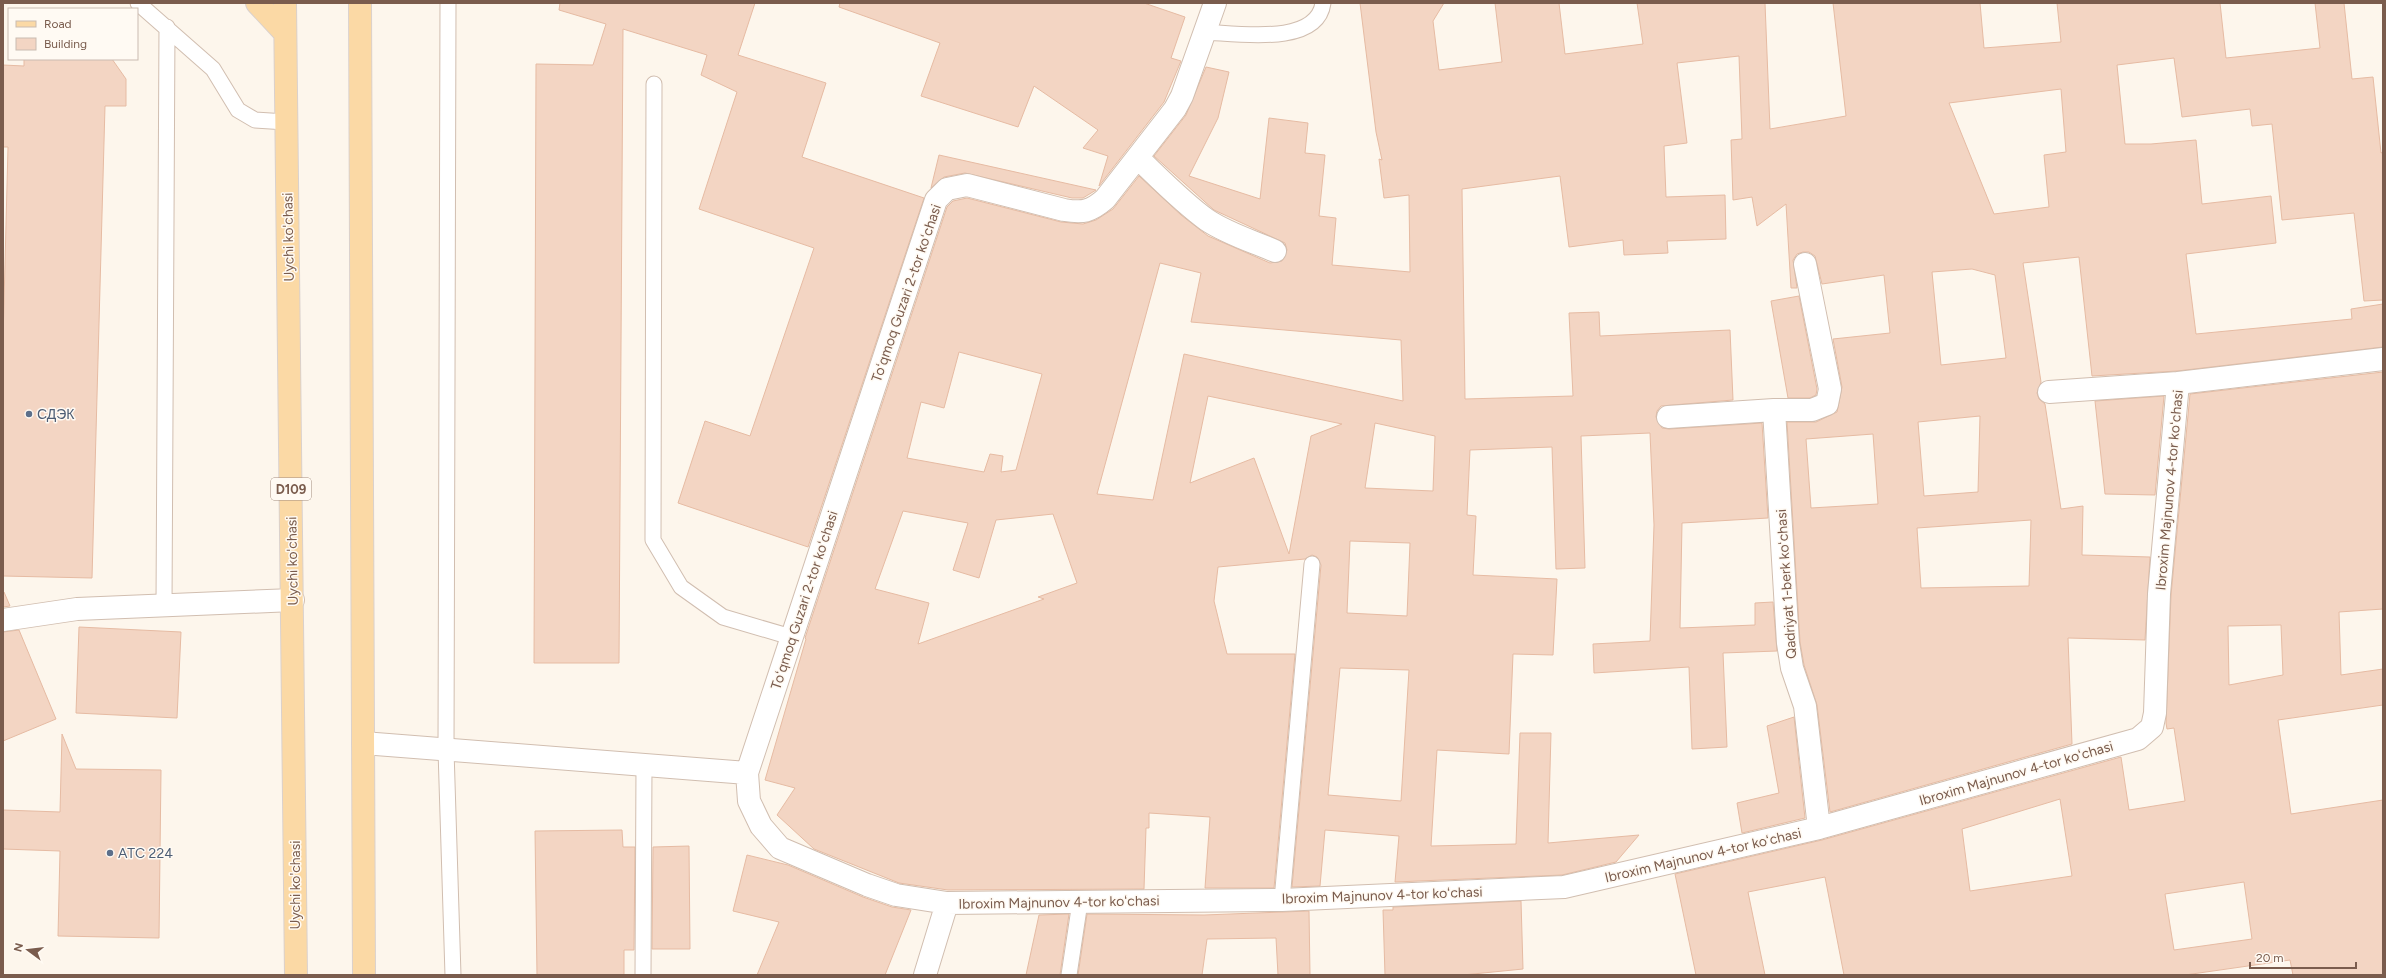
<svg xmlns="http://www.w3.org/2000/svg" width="2386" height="978" viewBox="0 0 2386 978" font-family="Figtree,sans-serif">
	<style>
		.building { fill: #f3d5c3; stroke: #e6bba3; fill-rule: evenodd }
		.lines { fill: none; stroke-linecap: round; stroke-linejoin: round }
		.lane-casing { stroke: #d1beb0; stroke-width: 17 }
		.street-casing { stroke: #d1beb0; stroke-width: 24 }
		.primary-casing { stroke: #dad1cd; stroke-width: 24 }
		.lane { stroke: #fff; stroke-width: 15 }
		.street { stroke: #fff; stroke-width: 22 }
		.primary { stroke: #fbd9a5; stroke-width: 22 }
		.service-dot { fill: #5c6f8a; stroke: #fffaf3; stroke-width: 1.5 }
		.labels { text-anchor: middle; stroke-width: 3; stroke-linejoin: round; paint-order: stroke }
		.shield { fill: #fffaf3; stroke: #a28b7f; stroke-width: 1 }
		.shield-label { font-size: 13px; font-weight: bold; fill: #7a5c4d }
		.street-label { font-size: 14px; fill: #7a5c4d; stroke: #fffaf3 }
		.service-label { font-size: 14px; fill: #4e5e75; stroke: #fffaf3; text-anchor: start }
	</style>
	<rect width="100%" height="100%" fill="#fdf6ec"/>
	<!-- building -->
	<path class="building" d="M 560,3 L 755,3 L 738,55 L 826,83 L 802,157 L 924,198 L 808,547 L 678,503 L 705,421 L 750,436 L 814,248 L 699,209 L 737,92 L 701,75 L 707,55 L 623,29 L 619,663 L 534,663 L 536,64 L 593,65 L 606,24 L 559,10 Z
		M 840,3 L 1144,3 L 1185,17 L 1171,58 L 1181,61 L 1164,102 L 1099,186 L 1108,156 L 1083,148 L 1098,130 L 1034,86 L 1018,127 L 921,96 L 940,43 L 839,7 Z
		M 1360,3 L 1444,3 L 1433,21 L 1439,70 L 1502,62 L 1495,3 L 1559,3 L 1565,54 L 1643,44 L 1637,3 L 1765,3 L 1770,129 L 1846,116 L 1833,3 L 1980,3 L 1984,48 L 2061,42 L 2057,3 L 2220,3 L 2226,58 L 2320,48 L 2315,3 L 2344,3 L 2352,79 L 2373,77 L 2381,153 L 2383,152 L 2383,300 L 2364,301 L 2354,213 L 2282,220 L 2272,124 L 2252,126 L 2250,109 L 2182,117 L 2174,58 L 2117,65 L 2125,144 L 2151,144 L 2196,140 L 2202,204 L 2271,196 L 2276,243 L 2186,254 L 2196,334 L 2352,319 L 2351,309 L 2383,304 L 2383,347 L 2177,371 L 2092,376 L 2079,257 L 2023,263 L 2041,382 L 2037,393 L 2039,399 L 2045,404 L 2061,509 L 2083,506 L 2082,555 L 2150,557 L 2145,640 L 2068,638 L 2072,744 L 1830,812 L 1817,705 L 1804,665 L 1800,642 L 1787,422 L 1816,422 L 1837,412 L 1842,387 L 1833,339 L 1890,333 L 1884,275 L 1822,284 L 1815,256 L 1809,252 L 1803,252 L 1797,254 L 1793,260 L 1797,288 L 1791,288 L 1786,204 L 1757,226 L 1752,197 L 1733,200 L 1731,140 L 1742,139 L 1739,56 L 1677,63 L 1687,143 L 1664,146 L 1666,197 L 1725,195 L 1726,239 L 1667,241 L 1668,253 L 1624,255 L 1623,240 L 1569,247 L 1560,176 L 1462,189 L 1465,399 L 1573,396 L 1569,313 L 1599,312 L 1600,336 L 1730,330 L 1733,400 L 1661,406 L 1657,411 L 1656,417 L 1662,428 L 1669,429 L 1762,423 L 1768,518 L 1682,523 L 1680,628 L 1755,625 L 1755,603 L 1773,602 L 1777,651 L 1723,653 L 1727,747 L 1692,749 L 1689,667 L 1594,673 L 1593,644 L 1650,641 L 1654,525 L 1650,433 L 1581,436 L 1585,568 L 1556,569 L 1552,447 L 1470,450 L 1467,515 L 1476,516 L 1473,575 L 1557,579 L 1553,655 L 1513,654 L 1509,754 L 1437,750 L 1431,846 L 1516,844 L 1520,733 L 1551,733 L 1548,843 L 1639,835 L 1616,862 L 1562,875 L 1395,882 L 1399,836 L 1325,830 L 1320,886 L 1292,887 L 1321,565 L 1317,557 L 1312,555 L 1305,559 L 1218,567 L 1214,601 L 1227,654 L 1295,654 L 1274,888 L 1205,888 L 1210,817 L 1149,813 L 1149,828 L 1146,828 L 1144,889 L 948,890 L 899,883 L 814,849 L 777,815 L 795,788 L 765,780 L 806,639 L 805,638 L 947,207 L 953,201 L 967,198 L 1061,222 L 1083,224 L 1096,220 L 1113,209 L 1139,176 L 1181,215 L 1208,236 L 1270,263 L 1282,261 L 1287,250 L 1285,243 L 1214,210 L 1154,156 L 1186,115 L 1206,67 L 1229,72 L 1218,118 L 1189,176 L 1260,199 L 1269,118 L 1308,123 L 1305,153 L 1325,155 L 1319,216 L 1336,218 L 1332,265 L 1410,272 L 1409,195 L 1384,198 L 1379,159 L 1382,160 L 1376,132 ZM 2061,89 L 2066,152 L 2044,155 L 2049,207 L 1994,214 L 1949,103 ZM 1160,263 L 1201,273 L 1191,322 L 1401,340 L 1403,401 L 1184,354 L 1153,500 L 1097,494 ZM 1972,269 L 1995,275 L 2006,358 L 1941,365 L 1932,272 ZM 959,352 L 1042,374 L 1016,470 L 1001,472 L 1003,456 L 990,454 L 984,472 L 907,458 L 921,402 L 944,408 ZM 1208,396 L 1342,424 L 1311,436 L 1289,554 L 1254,458 L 1190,483 ZM 1980,416 L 1978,492 L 1924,496 L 1918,422 ZM 1375,423 L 1435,436 L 1433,491 L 1365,488 ZM 1873,434 L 1878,504 L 1811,508 L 1806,439 ZM 903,511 L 968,523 L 953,570 L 979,578 L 996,520 L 1053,514 L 1077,583 L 1038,597 L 1044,599 L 918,644 L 929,603 L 875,589 ZM 2031,520 L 2029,586 L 1921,588 L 1917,528 ZM 1350,541 L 1410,543 L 1407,616 L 1347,613 ZM 1340,668 L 1409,670 L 1401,801 L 1328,795 Z
		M 24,59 L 112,59 L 126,79 L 126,106 L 105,106 L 92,578 L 3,576 L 3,341 L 8,147 L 3,147 L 3,65 L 24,66 Z
		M 939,155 L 1096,190 L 1083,198 L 1072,198 L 965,173 L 944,177 L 931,188 Z
		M 1799,296 L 1817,389 L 1816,395 L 1810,398 L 1788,398 L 1771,301 Z
		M 2383,372 L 2383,609 L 2339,612 L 2341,675 L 2383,669 L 2383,705 L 2278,720 L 2291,814 L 2383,800 L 2383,975 L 2293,975 L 2290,960 L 2185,975 L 1844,975 L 1825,877 L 1748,892 L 1765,975 L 1696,975 L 1675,874 L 1822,840 L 2121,757 L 2129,810 L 2185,801 L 2174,728 L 2167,729 L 2166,723 L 2171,595 L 2190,394 ZM 2281,625 L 2283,675 L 2229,685 L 2228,626 ZM 2060,799 L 2072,876 L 1970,891 L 1962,829 ZM 2244,882 L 2252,939 L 2174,950 L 2165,894 Z
		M 2164,396 L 2155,495 L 2105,494 L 2095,401 Z
		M 3,592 L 4,592 L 10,606 L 3,607 Z
		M 79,627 L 181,632 L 177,718 L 76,713 Z
		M 19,630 L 56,719 L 3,741 L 3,632 Z
		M 1794,717 L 1805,818 L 1742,833 L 1737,803 L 1779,793 L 1767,726 Z
		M 62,734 L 76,769 L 161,770 L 159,938 L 58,936 L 60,851 L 3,849 L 3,810 L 60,812 Z
		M 622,830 L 623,847 L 635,847 L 634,950 L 624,950 L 624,975 L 537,975 L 535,831 Z
		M 689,846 L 690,949 L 652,949 L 653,847 Z
		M 747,855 L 788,865 L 863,897 L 892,907 L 911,910 L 885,975 L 757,975 L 779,922 L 733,911 Z
		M 1521,901 L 1523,969 L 1463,975 L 1385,975 L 1383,910 L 1393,910 L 1393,907 Z
		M 1309,911 L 1310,975 L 1278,975 L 1276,938 L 1207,939 L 1202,975 L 1078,975 L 1087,914 L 1204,915 Z
		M 1069,914 L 1060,975 L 1026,975 L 1039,915 Z"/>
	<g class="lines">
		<!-- lane casing -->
		<g class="lane-casing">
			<path id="lane" d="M 138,3 L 213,69 L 238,110 L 255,120 L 286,122
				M 448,3 L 446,750 L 453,975
				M 1203,32 C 1236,33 1317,47 1323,3
				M 654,84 L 653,540 L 681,587 L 723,617 L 791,637
				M 164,606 L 167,27
				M 1282,900 L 1312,564
				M 643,975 L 644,766
				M 1069,975 L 1080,902"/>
		</g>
		<!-- street casing -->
		<g class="street-casing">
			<path id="street" d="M 1215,3 L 1182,96 L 1175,109 L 1105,199 C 1090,212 1083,213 1064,210 L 967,185 L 947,189 L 936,200 L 747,773 L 749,801 L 761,826 L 780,848 L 867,885 L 896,895 L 947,903 L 1282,900 L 1564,887 L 1819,828 L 2138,739 L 2152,727 L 2155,713 L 2159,594 L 2178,383 L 2383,359
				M 1138,158 C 1160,179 1182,202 1207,220 C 1228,234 1252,241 1275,251
				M 2049,392 L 2178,383
				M 1774,410 L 1788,643 L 1792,668 L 1805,706 L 1819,828
				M 1668,417 L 1774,410 L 1812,410 L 1827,404 L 1830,389 L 1805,264
				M 3,620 L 77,609 L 293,600
				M 363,743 L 747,773
				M 925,975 L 947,903"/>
		</g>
		<!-- primary casing -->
		<g class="primary-casing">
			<path id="primary" d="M 257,3 L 285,33
				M 285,3 L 296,975
				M 360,3 L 364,975"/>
		</g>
		<!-- lane -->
		<use href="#lane" class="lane"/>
		<!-- street -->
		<use href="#street" class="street"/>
		<!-- primary -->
		<use href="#primary" class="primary"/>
	</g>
	<!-- markers -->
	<g class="service-dot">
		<circle cx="29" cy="414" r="4"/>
		<circle cx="110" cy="853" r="4"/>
	</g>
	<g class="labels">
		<!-- shield labels -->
		<rect class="shield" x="271" y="478" width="40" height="22" rx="3"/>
		<g class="shield-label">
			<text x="291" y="494">D109</text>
		</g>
		<!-- street labels -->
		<g class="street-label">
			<text transform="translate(288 237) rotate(-91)" y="5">Uychi ko'chasi</text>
			<text transform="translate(906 293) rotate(-71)" y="5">Toʻqmoq Guzari 2-tor koʻchasi</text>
			<text transform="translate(2169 490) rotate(-85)" y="5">Ibroxim Majnunov 4-tor koʻchasi</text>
			<text transform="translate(292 561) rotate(-91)" y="5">Uychi ko'chasi</text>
			<text transform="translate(1786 584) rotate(-94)" y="5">Qadriyat 1-berk koʻchasi</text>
			<text transform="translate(804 600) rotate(-72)" y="5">Toʻqmoq Guzari 2-tor koʻchasi</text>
			<text transform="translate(2016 773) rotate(-16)" y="5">Ibroxim Majnunov 4-tor koʻchasi</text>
			<text transform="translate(1703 855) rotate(-13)" y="5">Ibroxim Majnunov 4-tor koʻchasi</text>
			<text transform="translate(295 885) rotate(-90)" y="5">Uychi ko'chasi</text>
			<text transform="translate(1382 895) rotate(-2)" y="5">Ibroxim Majnunov 4-tor koʻchasi</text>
			<text transform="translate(1059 902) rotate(-1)" y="5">Ibroxim Majnunov 4-tor koʻchasi</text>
		</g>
		<!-- service labels -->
		<g class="service-label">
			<text x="37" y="419">СДЭК</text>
			<text x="118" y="858">ATC 224</text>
		</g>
	</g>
	<!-- border -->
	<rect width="2386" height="978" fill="none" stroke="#7a5c4d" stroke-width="8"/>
	<!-- legend -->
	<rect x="8" y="8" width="130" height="52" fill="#fffaf3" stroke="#cabbb1"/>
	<rect x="16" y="21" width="20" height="6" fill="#fbd9a5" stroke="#cabbb1"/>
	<text x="44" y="28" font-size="12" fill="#7a5c4d">Road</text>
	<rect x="16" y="38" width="20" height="12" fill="#f3d5c3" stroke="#cabbb1"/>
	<text x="44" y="48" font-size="12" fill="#7a5c4d">Building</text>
	<!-- north arrow -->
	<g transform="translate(28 950) rotate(285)" stroke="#fffaf3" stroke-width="3" paint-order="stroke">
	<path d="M0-3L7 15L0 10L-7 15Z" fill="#7a5c4d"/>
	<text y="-6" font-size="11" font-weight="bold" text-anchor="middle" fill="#7a5c4d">N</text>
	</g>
	<!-- scale -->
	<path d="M2250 962v6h106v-6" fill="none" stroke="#7a5c4d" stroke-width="2"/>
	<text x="2256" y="962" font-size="12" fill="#7a5c4d" stroke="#fffaf3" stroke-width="3" paint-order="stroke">20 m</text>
</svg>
